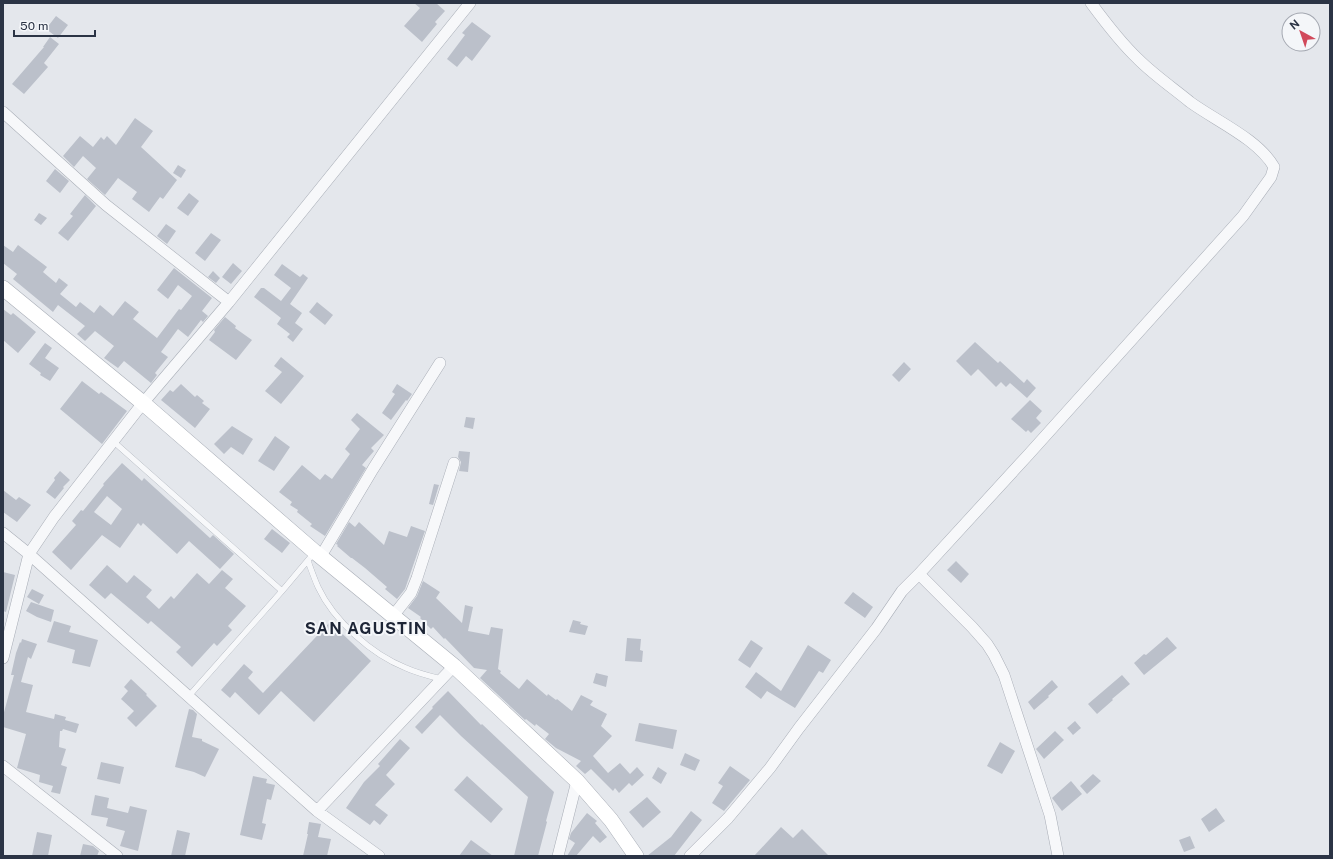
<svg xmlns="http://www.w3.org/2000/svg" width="1333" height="859" viewBox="0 0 1333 859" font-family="'Public Sans',sans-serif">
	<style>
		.building { fill: #bbc0ca; fill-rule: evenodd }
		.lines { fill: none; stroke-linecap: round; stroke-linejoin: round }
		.service-casing { stroke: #a9aeb7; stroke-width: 6 }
		.minor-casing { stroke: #a9aeb7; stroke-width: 12 }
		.secondary-casing { stroke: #a9aeb7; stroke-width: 16 }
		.service { stroke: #f7f8fa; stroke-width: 5.5 }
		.minor { stroke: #f7f8fa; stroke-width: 11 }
		.secondary { stroke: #fff; stroke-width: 15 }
		.labels { text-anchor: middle; stroke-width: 4; stroke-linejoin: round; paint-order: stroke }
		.district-label { font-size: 16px; font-weight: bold; letter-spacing: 1px; fill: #1d2536; stroke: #f4f6f9 }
	</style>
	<rect width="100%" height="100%" fill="#e4e7ec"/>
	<!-- building -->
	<path class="building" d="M 414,3 L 436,3 L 445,11 L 435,22 L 437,24 L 422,42 L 404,26 L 420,8 Z
		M 56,16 L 68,25 L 58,38 L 46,29 Z
		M 472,22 L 491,36 L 472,61 L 466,56 L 457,67 L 447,59 L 465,35 L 462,33 Z
		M 50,37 L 59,44 L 44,63 L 48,67 L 24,94 L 12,84 L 44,47 L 43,47 Z
		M 135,118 L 153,131 L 141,147 L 177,180 L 163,199 L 160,197 L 149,212 L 132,199 L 137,192 L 118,178 L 105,195 L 87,179 L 96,168 L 83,156 L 74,167 L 63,156 L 80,136 L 93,147 L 101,137 L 104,140 L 107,136 L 116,145 Z
		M 178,165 L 186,170 L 181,178 L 173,173 Z
		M 55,169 L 69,181 L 60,193 L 46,181 Z
		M 189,193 L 199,201 L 188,216 L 177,208 Z
		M 85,195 L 96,206 L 68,241 L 58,233 L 73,216 L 70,214 Z
		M 39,213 L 47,218 L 41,225 L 34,220 Z
		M 166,224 L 176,231 L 167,244 L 157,236 Z
		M 211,233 L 221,240 L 205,261 L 195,253 Z
		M 3,245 L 13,252 L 18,245 L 47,267 L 43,272 L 56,283 L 59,278 L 68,285 L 60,294 L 76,307 L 80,302 L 94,313 L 100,305 L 113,316 L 125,301 L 139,312 L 133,319 L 157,338 L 179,309 L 181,310 L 192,296 L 178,285 L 168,299 L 157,290 L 174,268 L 212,298 L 202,311 L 208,316 L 203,322 L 201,320 L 188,337 L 178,329 L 161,352 L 168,357 L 155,373 L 157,375 L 151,383 L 124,361 L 118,368 L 104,358 L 114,346 L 95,331 L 85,341 L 77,334 L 85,326 L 58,305 L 53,312 L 13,279 L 17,274 L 3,263 Z
		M 233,263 L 242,271 L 231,284 L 222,277 Z
		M 282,264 L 300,277 L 303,274 L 308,278 L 290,304 L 302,313 L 295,323 L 303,329 L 293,342 L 287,337 L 290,334 L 277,324 L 281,318 L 254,297 L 261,288 L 264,288 L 281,301 L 291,288 L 274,275 Z
		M 213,271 L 220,278 L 216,283 L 208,277 Z
		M 317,302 L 333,315 L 325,325 L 309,312 Z
		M 3,309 L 11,315 L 13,313 L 36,332 L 18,353 L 3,340 Z
		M 225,317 L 236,326 L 235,328 L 252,340 L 236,360 L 209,340 L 215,332 L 214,330 Z
		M 975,342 L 998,363 L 1000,361 L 1024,383 L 1027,379 L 1036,388 L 1027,398 L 1010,383 L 1006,387 L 1001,382 L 996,387 L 978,369 L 971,376 L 956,361 Z
		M 45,343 L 52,348 L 45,358 L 59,368 L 50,381 L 40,375 L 41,373 L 29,364 Z
		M 281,357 L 304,376 L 281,404 L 265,391 L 282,372 L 274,366 Z
		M 904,362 L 911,369 L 899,382 L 892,375 Z
		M 82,381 L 99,394 L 101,392 L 127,411 L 102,444 L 60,409 Z
		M 181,384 L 195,397 L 197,395 L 204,401 L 202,403 L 210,409 L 195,428 L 161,400 L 170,390 L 173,392 Z
		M 397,384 L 412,394 L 407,401 L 406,400 L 391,420 L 382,413 L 395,394 L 392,392 Z
		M 1030,400 L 1042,411 L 1036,418 L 1041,423 L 1031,433 L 1028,430 L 1026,432 L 1011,419 Z
		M 357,413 L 384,435 L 371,448 L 374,451 L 362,465 L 366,468 L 325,536 L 310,526 L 312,524 L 297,512 L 298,510 L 290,505 L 292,502 L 279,492 L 302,465 L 320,480 L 325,474 L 332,479 L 350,454 L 345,449 L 360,429 L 351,420 Z
		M 466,417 L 475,418 L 473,429 L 464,427 Z
		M 232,426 L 253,439 L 243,455 L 231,447 L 224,454 L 214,444 Z
		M 275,436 L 290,447 L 274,471 L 258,461 Z
		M 459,451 L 470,452 L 468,472 L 459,471 L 461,462 L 458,457 Z
		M 122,463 L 142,481 L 144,478 L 210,538 L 213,535 L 234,554 L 220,569 L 189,541 L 177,554 L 143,523 L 141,526 L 138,523 L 120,548 L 102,535 L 71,570 L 52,552 L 76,525 L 72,521 L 81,510 L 83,511 L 104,485 L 103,484 ZM 107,496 L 122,509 L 111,525 L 94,512 Z
		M 60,471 L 70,480 L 63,487 L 64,488 L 55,499 L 46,492 L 55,480 L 54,478 Z
		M 434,484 L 439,485 L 433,505 L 429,504 Z
		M 3,490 L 16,500 L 19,497 L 31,505 L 17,522 L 3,512 Z
		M 349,522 L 355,527 L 359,522 L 384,545 L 389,531 L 407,537 L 411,526 L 425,531 L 405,589 L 397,599 L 385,589 L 387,587 L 365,568 L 352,558 L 351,558 L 337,546 L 338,545 L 336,544 Z
		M 272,529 L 290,543 L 282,553 L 264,539 Z
		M 956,561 L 969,574 L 961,583 L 947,570 Z
		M 107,565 L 127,583 L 134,575 L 152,590 L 146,597 L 159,609 L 171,596 L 174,599 L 197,573 L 209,584 L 222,570 L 233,579 L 225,588 L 246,606 L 228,626 L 232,630 L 217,646 L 214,643 L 192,667 L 176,652 L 181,647 L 151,621 L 148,624 L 111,593 L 105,599 L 89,585 Z
		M 3,572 L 15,575 L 6,612 L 3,611 Z
		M 423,581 L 440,592 L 436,598 L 462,623 L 465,605 L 473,607 L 468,631 L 489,635 L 491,627 L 503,629 L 498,669 L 501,671 L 500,673 L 519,689 L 527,679 L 547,696 L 548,694 L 556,700 L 557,699 L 572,711 L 581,695 L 593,701 L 590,705 L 607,714 L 601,726 L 612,736 L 593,756 L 608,773 L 620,763 L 630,774 L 637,767 L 644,775 L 632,786 L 629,783 L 619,793 L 615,788 L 613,791 L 591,769 L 585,774 L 576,766 L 581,761 L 556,748 L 545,739 L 549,734 L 536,724 L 535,726 L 526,719 L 525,720 L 480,678 L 487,670 L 474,668 L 445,638 L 444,639 L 433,627 L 431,629 L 420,618 L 421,617 L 408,608 L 417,596 Z
		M 32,589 L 44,595 L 39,604 L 27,597 Z
		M 853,592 L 873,607 L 865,618 L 844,603 Z
		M 31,602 L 54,610 L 51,622 L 37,617 L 26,611 Z
		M 573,620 L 581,622 L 580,624 L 588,626 L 585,635 L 569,632 Z
		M 54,621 L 71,626 L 69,632 L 98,640 L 90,667 L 72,663 L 75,650 L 47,642 Z
		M 330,622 L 371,661 L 314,722 L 281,691 L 259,715 L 235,692 L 230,698 L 221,690 L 244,664 L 253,672 L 248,678 L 263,693 Z
		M 1167,637 L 1177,648 L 1144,675 L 1134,663 L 1144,654 L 1146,655 Z
		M 627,638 L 641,639 L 640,650 L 643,651 L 642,662 L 625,661 Z
		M 22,639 L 37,644 L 31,659 L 28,657 L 21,682 L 33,685 L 26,712 L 54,719 L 55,714 L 66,717 L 65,720 L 79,724 L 76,733 L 63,729 L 62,731 L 60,731 L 59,747 L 66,749 L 61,765 L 67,767 L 60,794 L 51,792 L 53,786 L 39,782 L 40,775 L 17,768 L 26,734 L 3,727 L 3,716 L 14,675 L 11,675 L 16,653 L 20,642 L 21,643 Z
		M 751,640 L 763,648 L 750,668 L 738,660 Z
		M 808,645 L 831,660 L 823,673 L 819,671 L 795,708 L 767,691 L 761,699 L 745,687 L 756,672 L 781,691 Z
		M 596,673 L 608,676 L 606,687 L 593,683 Z
		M 1122,675 L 1130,684 L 1112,699 L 1113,700 L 1097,714 L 1088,704 Z
		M 131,679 L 147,694 L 146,695 L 157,706 L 136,727 L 127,718 L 134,711 L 121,699 L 128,691 L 124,687 Z
		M 1052,680 L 1058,687 L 1048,696 L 1049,697 L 1034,710 L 1028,702 Z
		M 448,691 L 481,725 L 482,724 L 554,792 L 546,821 L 547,822 L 538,856 L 514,856 L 528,797 L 461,736 L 440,715 L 422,734 L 415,727 L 433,708 L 432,707 Z
		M 189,709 L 193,710 L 197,714 L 192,737 L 202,739 L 202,741 L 219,749 L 205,777 L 194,772 L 175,767 Z
		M 1075,721 L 1081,728 L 1073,735 L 1067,728 Z
		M 639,723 L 677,730 L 673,749 L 635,741 Z
		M 1055,731 L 1064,740 L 1044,759 L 1036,749 Z
		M 400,739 L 410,748 L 386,775 L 395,784 L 375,805 L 388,815 L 380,825 L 374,820 L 370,825 L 346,808 L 364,782 L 380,766 L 378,764 Z
		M 1000,742 L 1015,751 L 1002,774 L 987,766 Z
		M 685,753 L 700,760 L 695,771 L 680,765 Z
		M 101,762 L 124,767 L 120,784 L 97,779 Z
		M 730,766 L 750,780 L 724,811 L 712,803 L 723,786 L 718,783 Z
		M 658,767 L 667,773 L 661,784 L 652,778 Z
		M 1093,774 L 1101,781 L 1087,794 L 1080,786 Z
		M 253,776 L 267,779 L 266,783 L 275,785 L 271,800 L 267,799 L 262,823 L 266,824 L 262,840 L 240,835 Z
		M 467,776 L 503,809 L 491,823 L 454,790 Z
		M 1071,781 L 1082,794 L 1062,811 L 1052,798 Z
		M 95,795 L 109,798 L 107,808 L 128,813 L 130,806 L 147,810 L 138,851 L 120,846 L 125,831 L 106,826 L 108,818 L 91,815 Z
		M 647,797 L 661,812 L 643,828 L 629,812 Z
		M 1216,808 L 1225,821 L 1209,832 L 1201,819 Z
		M 691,811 L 702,820 L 674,856 L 647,856 L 671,837 Z
		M 587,813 L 597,821 L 595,823 L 607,837 L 600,843 L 593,836 L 576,856 L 567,856 L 575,843 L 569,839 L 571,833 Z
		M 309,822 L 321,824 L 318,837 L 331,839 L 327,856 L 303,856 L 308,834 L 307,834 Z
		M 781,827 L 793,838 L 802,829 L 829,856 L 754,856 Z
		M 177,830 L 190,833 L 185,856 L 171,856 Z
		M 37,832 L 52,835 L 48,856 L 32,856 Z
		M 1190,836 L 1195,848 L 1184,852 L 1179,840 Z
		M 471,840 L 493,856 L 459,856 Z
		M 83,844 L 93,846 L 99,851 L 97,856 L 80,856 Z"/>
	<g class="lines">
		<!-- service casing -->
		<g class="service-casing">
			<path id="service" d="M 114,442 L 282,591
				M 308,561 C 311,569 314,578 318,587 C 334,621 371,654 406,668 C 417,673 429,676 441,679
				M 188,697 L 282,591 L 314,553"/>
		</g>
		<!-- minor casing -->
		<g class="minor-casing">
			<path id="minor" d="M 3,112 L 106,205 L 229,302
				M 3,533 L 29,554 L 317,811 L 379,856
				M 321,556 L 373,469 L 440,363
				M 919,574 L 972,627 L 987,644 L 994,655 L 1004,675 L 1050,815 L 1058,856
				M 393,616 L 411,593 L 417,578 L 454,463
				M 3,658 L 29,554 L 54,517 L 143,403 L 229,302 L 470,3
				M 3,766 L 117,856
				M 317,811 L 454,666
				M 558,856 L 577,781
				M 690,856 L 728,818 L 770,768 L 799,728 L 876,629 L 902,591 L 919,574 L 1029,454 L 1243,216 L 1271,177 L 1274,167 C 1258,139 1216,121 1190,102 C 1173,88 1154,75 1138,59 C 1120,42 1105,22 1091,3"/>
		</g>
		<!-- secondary casing -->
		<g class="secondary-casing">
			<path id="secondary" d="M 3,288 L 143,403 L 315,552 L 454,666 L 577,781 L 611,820 L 636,856"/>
		</g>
		<!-- service -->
		<use href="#service" class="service"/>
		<!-- minor -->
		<use href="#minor" class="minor"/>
		<!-- secondary -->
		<use href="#secondary" class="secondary"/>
	</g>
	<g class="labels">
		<!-- district labels -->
		<g class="district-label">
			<text x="366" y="634">SAN AGUSTIN</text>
		</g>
	</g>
	<!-- border -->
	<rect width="1333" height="859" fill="none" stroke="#2b3445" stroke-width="8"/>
	<!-- north arrow -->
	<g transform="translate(1301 32) rotate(320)"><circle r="19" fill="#f4f6f9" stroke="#a4a8b1"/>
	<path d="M0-3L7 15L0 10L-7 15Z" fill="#d1495b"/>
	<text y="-6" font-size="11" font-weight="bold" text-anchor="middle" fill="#2b3445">N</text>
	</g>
	<!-- scale -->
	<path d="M14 30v6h81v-6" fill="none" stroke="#2b3445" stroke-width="2"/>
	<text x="20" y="30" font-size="12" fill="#2b3445" stroke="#f4f6f9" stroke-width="3" paint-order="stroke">50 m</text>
</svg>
